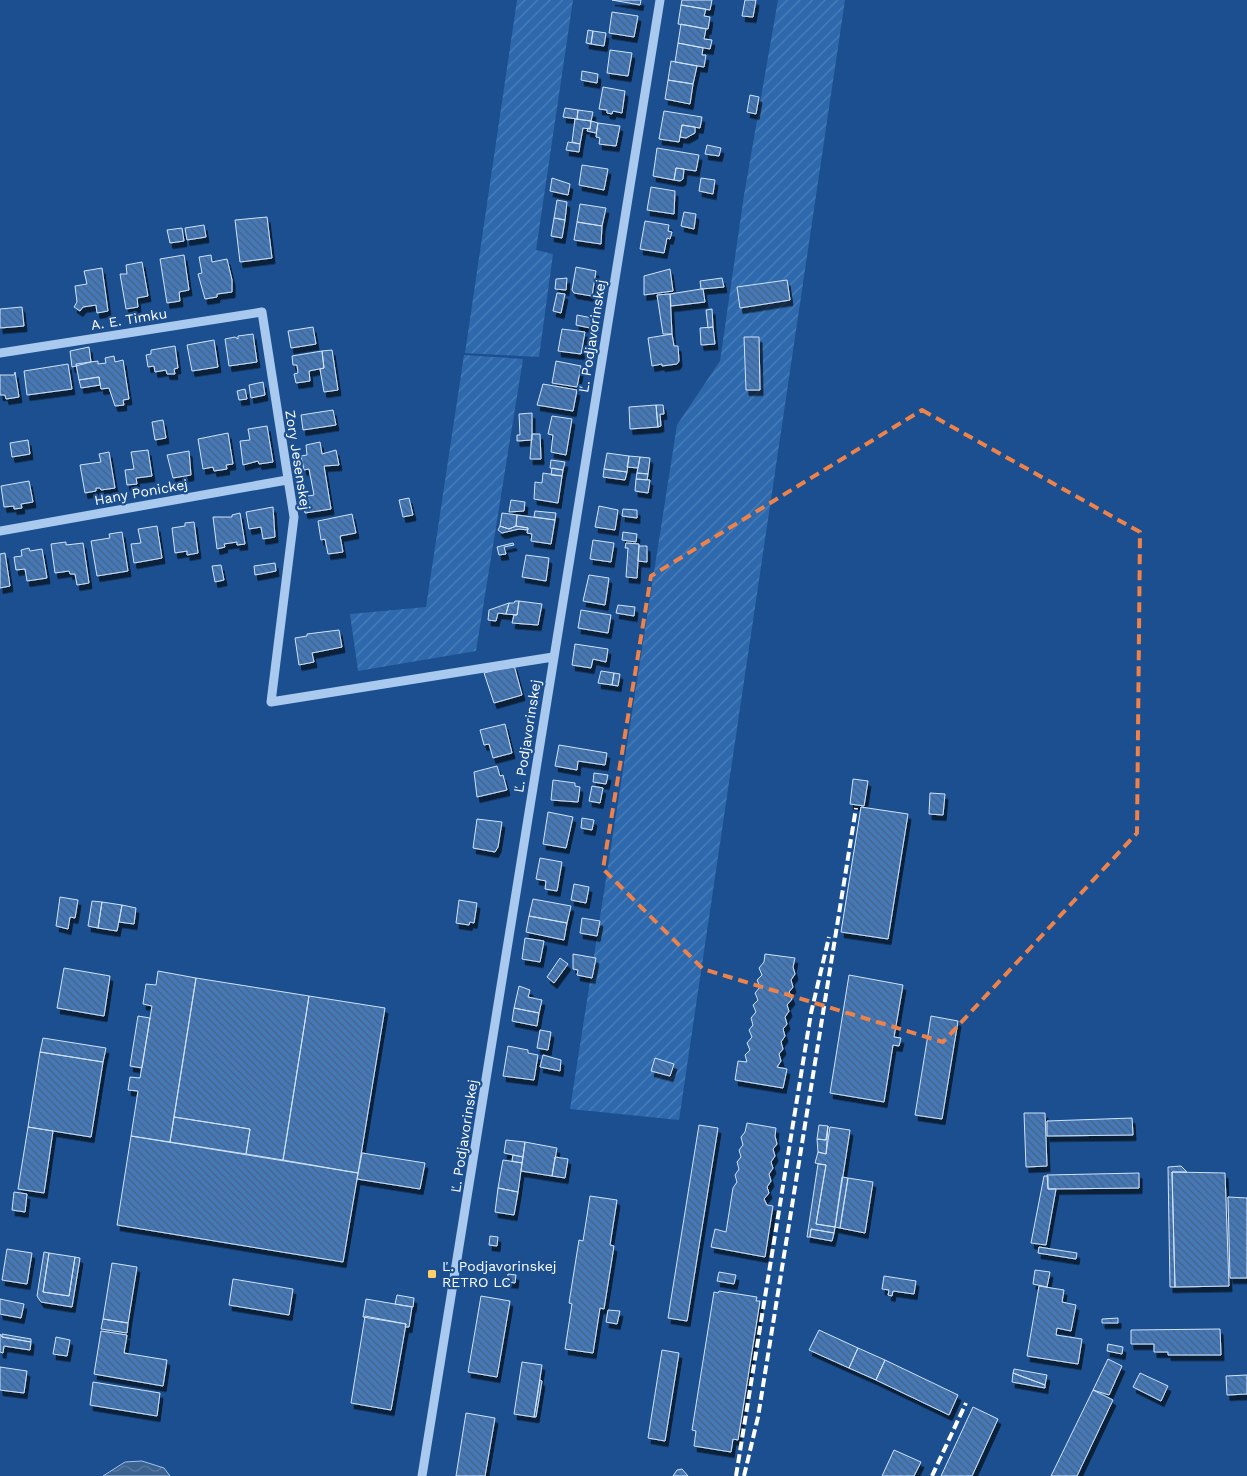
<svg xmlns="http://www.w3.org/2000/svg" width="1247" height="1476" viewBox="0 0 1247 1476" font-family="'Work Sans',sans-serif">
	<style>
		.garden { fill: url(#garden-furrows) }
		.water { fill: url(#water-waves); stroke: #9cc4f0 }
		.building { fill: url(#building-back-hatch); stroke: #cfe3fa; filter: url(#shadow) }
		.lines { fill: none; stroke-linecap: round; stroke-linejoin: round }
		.minor { stroke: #a9c9ee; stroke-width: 9 }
		.rail { stroke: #fff; stroke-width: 4; stroke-dasharray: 9 4; stroke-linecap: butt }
		.marked { fill: none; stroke: #ee8249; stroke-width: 4; stroke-dasharray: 10 6; stroke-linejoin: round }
		.poi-dot { fill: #ffd166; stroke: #1b4f8f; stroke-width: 2 }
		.labels { text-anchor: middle; stroke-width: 4.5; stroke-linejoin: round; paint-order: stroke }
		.street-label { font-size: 14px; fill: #fff; stroke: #1b4f8f }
		.poi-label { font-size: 14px; fill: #fff; stroke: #1b4f8f; text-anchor: start }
	</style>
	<defs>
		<pattern id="garden-furrows" width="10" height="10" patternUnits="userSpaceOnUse" patternTransform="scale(1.25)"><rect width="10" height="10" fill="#2e69ad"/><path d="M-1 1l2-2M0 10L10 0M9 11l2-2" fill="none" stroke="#4d80b9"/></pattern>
		<pattern id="water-waves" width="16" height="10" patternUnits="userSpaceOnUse" patternTransform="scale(1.25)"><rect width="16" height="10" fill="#3c6290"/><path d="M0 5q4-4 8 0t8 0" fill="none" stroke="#597aa1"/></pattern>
		<pattern id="building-back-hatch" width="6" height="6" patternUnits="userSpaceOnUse" patternTransform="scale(1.25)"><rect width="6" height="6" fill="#4478b7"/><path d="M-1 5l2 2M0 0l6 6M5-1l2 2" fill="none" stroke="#486282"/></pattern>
		<filter id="shadow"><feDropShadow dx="3" dy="5.5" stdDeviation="0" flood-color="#0009"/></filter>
	</defs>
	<rect width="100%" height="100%" fill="#1b4f8f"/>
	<!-- garden -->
	<path class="garden" d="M 517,0 L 573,0 L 536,250 L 553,254 L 539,357 L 465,353 Z
		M 778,0 L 845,0 L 679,1120 L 570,1109 L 677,425 L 720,361 L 744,195 Z
		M 464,355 L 523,359 L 476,651 L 358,671 L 350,614 L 426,607 Z"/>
	<!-- water -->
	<path class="water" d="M 142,1461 L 164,1468 L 170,1476 L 103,1476 L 125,1462 Z"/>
	<!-- building -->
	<path class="building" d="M 612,0 L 641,0 L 640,5 Z
		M 682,0 L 712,0 L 710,10 L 681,5 Z
		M 745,0 L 756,0 L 753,17 L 742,16 Z
		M 681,5 L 706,9 L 704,16 L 710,17 L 708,29 L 678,24 Z
		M 612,12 L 638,16 L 634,37 L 609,33 Z
		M 681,24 L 706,29 L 704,39 L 712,40 L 710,49 L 678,43 Z
		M 588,30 L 593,31 L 591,44 L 586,43 Z
		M 593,31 L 606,33 L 604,46 L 591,44 Z
		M 678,43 L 703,48 L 702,55 L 706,55 L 704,67 L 675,62 Z
		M 610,50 L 632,53 L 628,76 L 607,73 Z
		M 671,61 L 697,66 L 693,84 L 668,80 Z
		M 582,71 L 598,74 L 597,83 L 581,80 Z
		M 668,80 L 693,84 L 690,104 L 665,99 Z
		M 603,87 L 625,91 L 622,113 L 613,111 L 612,114 L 607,113 L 607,110 L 599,109 Z
		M 750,95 L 759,97 L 756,114 L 747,112 Z
		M 565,108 L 578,110 L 577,119 L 563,117 Z
		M 578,110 L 593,112 L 591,121 L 577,119 Z
		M 664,111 L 702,117 L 700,128 L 682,125 L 679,142 L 659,139 Z
		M 575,119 L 591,121 L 590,129 L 583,128 L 580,144 L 572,142 Z
		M 591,121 L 598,123 L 596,133 L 587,131 L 588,128 L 590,129 Z
		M 598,123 L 620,126 L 616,146 L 599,144 L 600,138 L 596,137 Z
		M 682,125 L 695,127 L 695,133 L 686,138 L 680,137 Z
		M 568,142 L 580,144 L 579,152 L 566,150 Z
		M 707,145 L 721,148 L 719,156 L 705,154 Z
		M 657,148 L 699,155 L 696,171 L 676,168 L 674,180 L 653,176 Z
		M 582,165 L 608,169 L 604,190 L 579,185 Z
		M 676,168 L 684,169 L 683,179 L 680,181 L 674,180 Z
		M 552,178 L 570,184 L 568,195 L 550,191 Z
		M 701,178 L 715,180 L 713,194 L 699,191 Z
		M 651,187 L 675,191 L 674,214 L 647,210 Z
		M 557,200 L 567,202 L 565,220 L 554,218 Z
		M 580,204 L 606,208 L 602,226 L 577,222 Z
		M 684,212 L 696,214 L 694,229 L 681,226 Z
		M 267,217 L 272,258 L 240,262 L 235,220 Z
		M 554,218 L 565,220 L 562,238 L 551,236 Z
		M 645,221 L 669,225 L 668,231 L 672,232 L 670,239 L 667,238 L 664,253 L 640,249 Z
		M 577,222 L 602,226 L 601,244 L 574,240 Z
		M 204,225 L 206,237 L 187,240 L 185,228 Z
		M 182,228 L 184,241 L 170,243 L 167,230 Z
		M 184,255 L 189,290 L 179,292 L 180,301 L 167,303 L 160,259 Z
		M 211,255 L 212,262 L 227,259 L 232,280 L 232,292 L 217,294 L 217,297 L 205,299 L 198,274 L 202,273 L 199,257 Z
		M 142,262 L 148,296 L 137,298 L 138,307 L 126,309 L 120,274 L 127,274 L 126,265 Z
		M 576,267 L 596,271 L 592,296 L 574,293 L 572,290 Z
		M 102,268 L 108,311 L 97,313 L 96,305 L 83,307 L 80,311 L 74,307 L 77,302 L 75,286 L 87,284 L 84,271 Z
		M 670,269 L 673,291 L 644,295 L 644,276 Z
		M 567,278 L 566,290 L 555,289 L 556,279 Z
		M 722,278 L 724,287 L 701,289 L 700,281 Z
		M 787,280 L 790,300 L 740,308 L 737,287 Z
		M 701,289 L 703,289 L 705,302 L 671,306 L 670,294 Z
		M 557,293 L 565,294 L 561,313 L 553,311 Z
		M 670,294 L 672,334 L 663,334 L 657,295 Z
		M 22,307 L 24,326 L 0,328 L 0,309 Z
		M 712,309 L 713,327 L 708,328 L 706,310 Z
		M 577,315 L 592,318 L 590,328 L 576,325 Z
		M 313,327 L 316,344 L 291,348 L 288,331 Z
		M 713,327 L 715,344 L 701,345 L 700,328 Z
		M 562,329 L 585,332 L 581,354 L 558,351 Z
		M 253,334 L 257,362 L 229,366 L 225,339 L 235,337 L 238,339 L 238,336 Z
		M 672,334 L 674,346 L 678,346 L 679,361 L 677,364 L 662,366 L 662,364 L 652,366 L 648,338 Z
		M 744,337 L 759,337 L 760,390 L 746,390 Z
		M 214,340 L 218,367 L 192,371 L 187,345 Z
		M 175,346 L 178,368 L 174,369 L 175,374 L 167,374 L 166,370 L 155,372 L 154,366 L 148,367 L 146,355 L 151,354 L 151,350 Z
		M 89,347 L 91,362 L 72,367 L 70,351 Z
		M 332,350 L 338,390 L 324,392 L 320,369 L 324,368 L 322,351 Z
		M 322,351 L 324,368 L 309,371 L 310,381 L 296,383 L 294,374 L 298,373 L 297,365 L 293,365 L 292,356 Z
		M 114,356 L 115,362 L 123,360 L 129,399 L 123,400 L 124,405 L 115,406 L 109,388 L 101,389 L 99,377 L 79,380 L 76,364 L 98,361 L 98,364 L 106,363 L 105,358 Z
		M 556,361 L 581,366 L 577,387 L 552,383 Z
		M 68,364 L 72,389 L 27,395 L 24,371 Z
		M 15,372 L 19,397 L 6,399 L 5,395 L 0,395 L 0,375 L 14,375 Z
		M 99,377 L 100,385 L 81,388 L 79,380 Z
		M 263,382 L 265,395 L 251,398 L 249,385 Z
		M 543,384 L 577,390 L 573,411 L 537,405 Z
		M 245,389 L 247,399 L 239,400 L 237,391 Z
		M 656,405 L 658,427 L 630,429 L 629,407 Z
		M 656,405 L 663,405 L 664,414 L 660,414 L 661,426 L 658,427 Z
		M 333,410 L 336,425 L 303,430 L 301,415 Z
		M 532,413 L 532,440 L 517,441 L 517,435 L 520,435 L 519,414 Z
		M 552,416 L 572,419 L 566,455 L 551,452 L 553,435 L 548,434 Z
		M 163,420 L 166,438 L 155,440 L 152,422 Z
		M 267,426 L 273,462 L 259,464 L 258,461 L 243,465 L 240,441 L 250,440 L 248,429 Z
		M 228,433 L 233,464 L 226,465 L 227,469 L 214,471 L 213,467 L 203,469 L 198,439 Z
		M 532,434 L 540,434 L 541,459 L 530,459 Z
		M 28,440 L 30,454 L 12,457 L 10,443 Z
		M 320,442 L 322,454 L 336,450 L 339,465 L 324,466 L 331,509 L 305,513 L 302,497 L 314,495 L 309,469 L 304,470 L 301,456 L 307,455 L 306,445 Z
		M 148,450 L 152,476 L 136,478 L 137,484 L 127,485 L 125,470 L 134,469 L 131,452 Z
		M 189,451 L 191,475 L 173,478 L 167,455 Z
		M 109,452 L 115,488 L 101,490 L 100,488 L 96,488 L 96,491 L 85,493 L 80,465 L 101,462 L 99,454 Z
		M 607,453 L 629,456 L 627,472 L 604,469 Z
		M 629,456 L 640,457 L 638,468 L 627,467 Z
		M 640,457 L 650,458 L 648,474 L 637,473 Z
		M 551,460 L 565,462 L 563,470 L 550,468 Z
		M 552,468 L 563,470 L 562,476 L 551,475 Z
		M 604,469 L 627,472 L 625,480 L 603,477 Z
		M 543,473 L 562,476 L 558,503 L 534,499 L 535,482 L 542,483 Z
		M 637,473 L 648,474 L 647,480 L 636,479 Z
		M 636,479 L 650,480 L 648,493 L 635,491 Z
		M 29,481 L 33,502 L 21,504 L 22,508 L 14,509 L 14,506 L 4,507 L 1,486 Z
		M 409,498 L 413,515 L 403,517 L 399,500 Z
		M 511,500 L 525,502 L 524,511 L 509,512 Z
		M 599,506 L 618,510 L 615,530 L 595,527 Z
		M 273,507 L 275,537 L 263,539 L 261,527 L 249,529 L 246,512 Z
		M 623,509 L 637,510 L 637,518 L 622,516 Z
		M 535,511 L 556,513 L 555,520 L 534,517 Z
		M 240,513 L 245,544 L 237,545 L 237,542 L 224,544 L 225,547 L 217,549 L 213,517 L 232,517 L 232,515 Z
		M 502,513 L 517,515 L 516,526 L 509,529 L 500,526 Z
		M 352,514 L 356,533 L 340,536 L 343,552 L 328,554 L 325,539 L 321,540 L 318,521 Z
		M 517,515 L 555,520 L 551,544 L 531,541 L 532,534 L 527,533 L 528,528 L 516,526 Z
		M 194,522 L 198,553 L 187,555 L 187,551 L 175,553 L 172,528 L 185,526 L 185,523 Z
		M 157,526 L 162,558 L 134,563 L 131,544 L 141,543 L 138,529 Z
		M 500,526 L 509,529 L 516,526 L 528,528 L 528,530 L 519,529 L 502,533 L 498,530 Z
		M 122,532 L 128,571 L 97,576 L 91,541 L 110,538 L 109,534 Z
		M 623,532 L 637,534 L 636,542 L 622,540 Z
		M 593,540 L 614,543 L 611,562 L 590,559 Z
		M 66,542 L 66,545 L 83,543 L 89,583 L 77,585 L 75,574 L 70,574 L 69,571 L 55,573 L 51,544 Z
		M 513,543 L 514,545 L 504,547 L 506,554 L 499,555 L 497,547 Z
		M 626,543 L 639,544 L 637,578 L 626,577 L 628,548 L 625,548 Z
		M 639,546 L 647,546 L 647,562 L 638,561 Z
		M 29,548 L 30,551 L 42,549 L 47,578 L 27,581 L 25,569 L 16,570 L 14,557 L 22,556 L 21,550 Z
		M 5,553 L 10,586 L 0,588 L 0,554 Z
		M 526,555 L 549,558 L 546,581 L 522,577 Z
		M 275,563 L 276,571 L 255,575 L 254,566 Z
		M 221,565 L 224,580 L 215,582 L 212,566 Z
		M 589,575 L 609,578 L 605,605 L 583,601 Z
		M 515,601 L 519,601 L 517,615 L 506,614 L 509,603 L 514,603 Z
		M 519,601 L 542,604 L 538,625 L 512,623 L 514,615 L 517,615 Z
		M 509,603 L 506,614 L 498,613 L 496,621 L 488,620 L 489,610 Z
		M 618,605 L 635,607 L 634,616 L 616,613 Z
		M 581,610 L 611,615 L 608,633 L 578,628 Z
		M 339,630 L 342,647 L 312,653 L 314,662 L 299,665 L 295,638 L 307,636 L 307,634 Z
		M 575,644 L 608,649 L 606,662 L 593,659 L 591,668 L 572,665 Z
		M 514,665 L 522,695 L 494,703 L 484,673 Z
		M 601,671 L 614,673 L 612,685 L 598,683 Z
		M 614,673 L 620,674 L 618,686 L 612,685 Z
		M 505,724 L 512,753 L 493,758 L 489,744 L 484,745 L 480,730 Z
		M 559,745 L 607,753 L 605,765 L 578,761 L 577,770 L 555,766 Z
		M 497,766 L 500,776 L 503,775 L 507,790 L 477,797 L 474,772 Z
		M 594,773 L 608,775 L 606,784 L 593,782 Z
		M 853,779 L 868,781 L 864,806 L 850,804 Z
		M 553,780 L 575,783 L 575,786 L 580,787 L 578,802 L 551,800 Z
		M 592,786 L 603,788 L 600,803 L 589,801 Z
		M 930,793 L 945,794 L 943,815 L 929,814 Z
		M 861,807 L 908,814 L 888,939 L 841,932 Z
		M 548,812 L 573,817 L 566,848 L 543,844 Z
		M 582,818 L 594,820 L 592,830 L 581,828 Z
		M 477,819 L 502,822 L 498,847 L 495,852 L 473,848 Z
		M 540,858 L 562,862 L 557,891 L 545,889 L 546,881 L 536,879 Z
		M 574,884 L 589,887 L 586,903 L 571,900 Z
		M 60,897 L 78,900 L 75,918 L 70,917 L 68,929 L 56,926 Z
		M 533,899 L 571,906 L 567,923 L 529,916 Z
		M 459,900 L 477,903 L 474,923 L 470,922 L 469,925 L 456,923 Z
		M 92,901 L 102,902 L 98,928 L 88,926 Z
		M 102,902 L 122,905 L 117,931 L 98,928 Z
		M 122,905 L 136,908 L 134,924 L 119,922 Z
		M 529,916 L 567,923 L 564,940 L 526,932 Z
		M 582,918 L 600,921 L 597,936 L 580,933 Z
		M 525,938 L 544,941 L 540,962 L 522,959 Z
		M 573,954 L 596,958 L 592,978 L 577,975 L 578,970 L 573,969 Z
		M 765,954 L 795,958 L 793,967 L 795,974 L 791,980 L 793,987 L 789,992 L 792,999 L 787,1005 L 789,1011 L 785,1017 L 787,1024 L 783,1029 L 785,1036 L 781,1042 L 783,1049 L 779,1054 L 781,1061 L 777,1067 L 787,1069 L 783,1088 L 735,1080 L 738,1061 L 747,1062 L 745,1055 L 750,1050 L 747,1043 L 752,1037 L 749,1030 L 753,1025 L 751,1018 L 756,1012 L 753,1005 L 758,1000 L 755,993 L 760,987 L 757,980 L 762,975 L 759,968 L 764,962 Z
		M 560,958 L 568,964 L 554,983 L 547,977 Z
		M 64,968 L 110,976 L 104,1016 L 57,1008 Z
		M 158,971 L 196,978 L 170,1142 L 131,1136 L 138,1091 L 128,1090 L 130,1077 L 140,1078 L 152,1006 L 143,1004 L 146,984 L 156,985 Z
		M 849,975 L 903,985 L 894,1037 L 901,1038 L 899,1046 L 893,1045 L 884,1102 L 830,1093 Z
		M 196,978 L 309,996 L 283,1160 L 246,1154 L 250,1129 L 174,1117 Z
		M 519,986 L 530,990 L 528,997 L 542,1000 L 539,1013 L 514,1008 Z
		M 309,996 L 385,1008 L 358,1173 L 283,1160 Z
		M 514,1008 L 539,1013 L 537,1026 L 512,1021 Z
		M 138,1016 L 150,1018 L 142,1068 L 130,1066 Z
		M 931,1016 L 958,1021 L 942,1119 L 915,1115 Z
		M 540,1030 L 551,1032 L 548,1050 L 537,1048 Z
		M 43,1038 L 106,1048 L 103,1062 L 40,1052 Z
		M 508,1046 L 528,1050 L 528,1053 L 538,1055 L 534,1080 L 503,1076 Z
		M 40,1052 L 103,1062 L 91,1137 L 28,1127 Z
		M 543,1055 L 561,1060 L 560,1071 L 540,1067 Z
		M 655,1058 L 674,1064 L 670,1076 L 651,1071 Z
		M 1024,1113 L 1045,1113 L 1047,1166 L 1026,1167 Z
		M 174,1117 L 250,1129 L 246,1154 L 170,1142 Z
		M 1132,1118 L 1133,1135 L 1047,1136 L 1047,1121 Z
		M 747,1123 L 776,1128 L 775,1136 L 777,1144 L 773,1149 L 775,1156 L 771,1162 L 773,1168 L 769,1174 L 771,1181 L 767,1187 L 769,1193 L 764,1199 L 767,1205 L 773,1206 L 765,1257 L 711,1247 L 715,1229 L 726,1232 L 733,1188 L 737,1182 L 735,1175 L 739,1169 L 737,1162 L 741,1157 L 739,1150 L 743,1145 L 741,1137 L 745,1132 Z
		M 699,1125 L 718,1128 L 687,1321 L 668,1318 Z
		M 819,1125 L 828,1126 L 826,1140 L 817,1139 Z
		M 828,1126 L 826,1154 L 818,1152 L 817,1139 L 826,1140 Z
		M 28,1127 L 53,1131 L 44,1193 L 18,1189 Z
		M 830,1127 L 850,1130 L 835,1227 L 816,1224 L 826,1165 L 815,1163 L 818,1152 L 826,1154 Z
		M 131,1136 L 358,1173 L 343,1262 L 117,1225 Z
		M 506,1140 L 525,1142 L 523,1157 L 504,1153 Z
		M 525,1142 L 557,1148 L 552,1176 L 521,1171 Z
		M 362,1153 L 425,1163 L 420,1189 L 357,1179 Z
		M 513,1155 L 523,1157 L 522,1163 L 512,1161 Z
		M 555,1157 L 568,1159 L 565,1178 L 552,1176 Z
		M 503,1160 L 522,1163 L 518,1192 L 498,1188 Z
		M 818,1164 L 826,1165 L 816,1224 L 835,1227 L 834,1233 L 811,1229 L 810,1237 L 807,1237 Z
		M 1181,1166 L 1187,1172 L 1172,1172 L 1175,1287 L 1170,1287 L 1168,1167 Z
		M 1172,1172 L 1225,1173 L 1229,1286 L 1175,1287 Z
		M 1139,1173 L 1139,1188 L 1048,1189 L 1047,1175 Z
		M 1044,1176 L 1048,1176 L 1048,1189 L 1056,1189 L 1046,1245 L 1031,1243 Z
		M 842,1177 L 848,1178 L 840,1228 L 835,1227 Z
		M 848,1178 L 873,1182 L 865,1233 L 840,1228 Z
		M 498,1188 L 518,1192 L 514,1215 L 495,1212 Z
		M 14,1192 L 27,1194 L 25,1212 L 12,1210 Z
		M 590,1196 L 617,1200 L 610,1245 L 614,1246 L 604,1309 L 600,1308 L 593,1353 L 565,1349 L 572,1304 L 569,1303 L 579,1240 L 583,1241 Z
		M 1228,1197 L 1247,1198 L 1247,1278 L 1230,1278 Z
		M 811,1229 L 834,1233 L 832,1241 L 810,1237 Z
		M 490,1236 L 498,1237 L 497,1246 L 489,1245 Z
		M 1039,1247 L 1077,1253 L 1076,1259 L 1038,1253 Z
		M 7,1249 L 32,1253 L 27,1284 L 2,1280 Z
		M 44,1252 L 49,1253 L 43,1292 L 69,1296 L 75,1257 L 80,1258 L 72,1307 L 41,1302 L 37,1296 Z
		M 49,1253 L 75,1257 L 69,1296 L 43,1292 Z
		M 112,1263 L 137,1267 L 128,1323 L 103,1319 Z
		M 1035,1270 L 1050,1272 L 1047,1287 L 1033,1284 Z
		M 719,1272 L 736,1275 L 734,1284 L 717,1281 Z
		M 508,1274 L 516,1275 L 515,1283 L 503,1281 L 507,1281 Z
		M 884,1276 L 916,1281 L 914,1294 L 893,1291 L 892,1296 L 888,1295 L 889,1290 L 882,1289 Z
		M 233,1279 L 293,1289 L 289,1315 L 229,1305 Z
		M 1039,1286 L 1064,1290 L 1062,1302 L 1076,1305 L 1071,1331 L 1057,1328 L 1056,1335 L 1082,1339 L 1078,1364 L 1027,1356 Z
		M 719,1291 L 757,1297 L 756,1301 L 760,1301 L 738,1440 L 733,1439 L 731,1452 L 694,1446 L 696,1431 L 692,1430 L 714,1292 L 718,1293 Z
		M 397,1295 L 414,1298 L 413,1307 L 395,1304 Z
		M 481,1296 L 510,1301 L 497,1377 L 468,1372 Z
		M 0,1299 L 24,1304 L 21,1318 L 0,1314 Z
		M 366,1299 L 412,1307 L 409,1327 L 405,1327 L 406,1324 L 363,1317 Z
		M 608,1310 L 620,1311 L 617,1324 L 606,1322 Z
		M 365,1316 L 406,1324 L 391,1410 L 351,1403 Z
		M 1118,1318 L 1118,1323 L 1102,1323 L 1102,1319 Z
		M 103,1319 L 128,1323 L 127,1333 L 101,1329 Z
		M 1220,1329 L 1221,1355 L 1168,1355 L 1168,1352 L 1154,1352 L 1154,1344 L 1131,1344 L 1131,1330 Z
		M 819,1330 L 858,1348 L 849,1368 L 809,1350 Z
		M 101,1331 L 127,1335 L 124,1353 L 167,1360 L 163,1386 L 94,1374 Z
		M 0,1334 L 2,1337 L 31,1342 L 30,1350 L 4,1346 L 3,1353 L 0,1352 Z
		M 2,1334 L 31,1339 L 31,1342 L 2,1337 Z
		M 56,1337 L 70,1340 L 67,1356 L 53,1354 Z
		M 1108,1344 L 1123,1347 L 1122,1354 L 1107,1351 Z
		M 858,1348 L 885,1360 L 876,1380 L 849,1368 Z
		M 662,1350 L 679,1353 L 665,1441 L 648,1438 Z
		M 1108,1359 L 1122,1366 L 1109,1395 L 1093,1390 Z
		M 885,1360 L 958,1395 L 949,1415 L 876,1380 Z
		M 522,1362 L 542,1365 L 534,1417 L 514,1414 Z
		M 0,1367 L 27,1371 L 24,1393 L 0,1390 Z
		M 1014,1369 L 1047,1375 L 1045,1385 L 1013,1373 Z
		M 1013,1373 L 1045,1385 L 1045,1388 L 1012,1382 Z
		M 1140,1373 L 1168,1386 L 1161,1401 L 1133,1387 Z
		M 1247,1375 L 1247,1394 L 1227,1395 L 1226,1376 Z
		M 540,1380 L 542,1381 L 536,1417 L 534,1417 Z
		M 93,1382 L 160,1393 L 157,1416 L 90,1405 Z
		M 1093,1390 L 1113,1400 L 1077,1476 L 1051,1476 Z
		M 973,1407 L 998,1419 L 972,1476 L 941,1476 Z
		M 466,1413 L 495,1418 L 485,1476 L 456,1476 Z
		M 894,1450 L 921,1462 L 914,1476 L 882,1476 Z
		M 682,1469 L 688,1476 L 673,1476 L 677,1470 Z"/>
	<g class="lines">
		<!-- minor -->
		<path class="minor" d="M 0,353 L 262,312 L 294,517 L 271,702 L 553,657
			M 0,531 L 287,480
			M 422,1476 L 660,0"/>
		<!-- rail -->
		<path class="rail" d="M 736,1476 L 811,1013 L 829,937
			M 744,1476 L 758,1417 L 856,808
			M 932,1476 L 966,1403"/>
	</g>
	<!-- marked area -->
	<path class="marked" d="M 922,410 L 1140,532 L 1137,833 L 943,1042 L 703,969 L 603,869 L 651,576 Z"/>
	<!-- markers -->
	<rect class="poi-dot" x="427" y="1269" width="10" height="10" rx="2.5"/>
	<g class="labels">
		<!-- street labels -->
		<g class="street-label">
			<text transform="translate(129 319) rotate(-9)" y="5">A. E. Timku</text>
			<text transform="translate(592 336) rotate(-81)" y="5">Ľ. Podjavorinskej</text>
			<text transform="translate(298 460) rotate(81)" y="5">Zory Jesenskej</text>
			<text transform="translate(141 492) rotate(-10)" y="5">Hany Ponickej</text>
			<text transform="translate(527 736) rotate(-81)" y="5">Ľ. Podjavorinskej</text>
			<text transform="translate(464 1136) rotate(-81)" y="5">Ľ. Podjavorinskej</text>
		</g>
		<!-- poi labels -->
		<g class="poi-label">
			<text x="442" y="1271">Ľ. Podjavorinskej<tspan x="442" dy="16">RETRO LC</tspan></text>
		</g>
	</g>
</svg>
